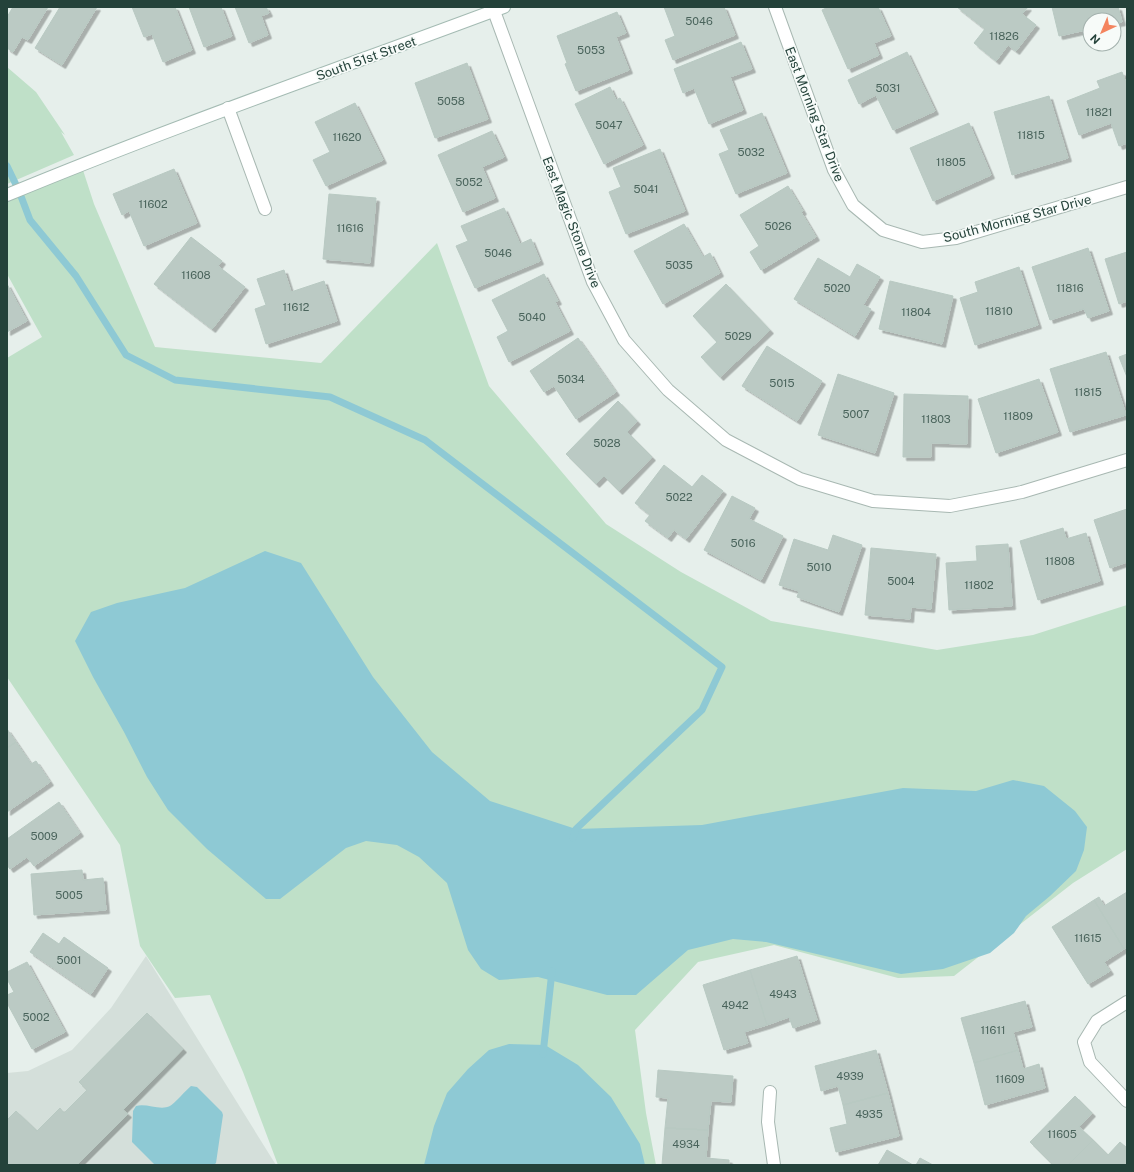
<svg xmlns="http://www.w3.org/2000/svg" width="1134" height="1172" viewBox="0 0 1134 1172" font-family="'Public Sans',sans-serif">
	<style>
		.built { fill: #d4dfda }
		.green { fill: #bfe0c8 }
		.water { fill: #8ec9d4 }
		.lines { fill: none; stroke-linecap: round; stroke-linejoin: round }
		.stream { stroke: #8ec9d4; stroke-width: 7 }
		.building { fill: #bbcac4; stroke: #b8c9c2; filter: url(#shadow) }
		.street-casing { stroke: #a8b8b2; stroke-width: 14 }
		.secondary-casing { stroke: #a4bbb3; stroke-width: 14 }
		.street { stroke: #fff; stroke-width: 12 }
		.secondary { stroke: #fff; stroke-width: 12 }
		.labels { text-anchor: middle; stroke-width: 3.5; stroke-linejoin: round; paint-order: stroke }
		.number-label { font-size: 11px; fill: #4a645c }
		.street-label { font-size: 13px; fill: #24423a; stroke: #f7fbf9 }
	</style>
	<defs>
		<filter id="shadow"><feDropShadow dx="3.5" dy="3.5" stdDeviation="0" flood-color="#0004"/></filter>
	</defs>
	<rect width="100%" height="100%" fill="#e6efeb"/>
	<!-- built -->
	<path class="built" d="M 146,956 L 276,1165 L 7,1165 L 7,1073 L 28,1071 L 72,1050 L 111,1008 Z"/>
	<!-- green -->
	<path class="green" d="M 7,67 L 36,92 L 65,135 L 61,132 L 74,155 L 7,184 Z
		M 81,164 L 94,204 L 155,347 L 321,363 L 437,243 L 489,386 L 606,524 L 681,572 L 771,621 L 937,650 L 1033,635 L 1127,605 L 1127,849 L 1073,883 L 954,976 L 898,978 L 774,945 L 698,962 L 635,1030 L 646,1113 L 656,1165 L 278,1165 L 243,1072 L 210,995 L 175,998 L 140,946 L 120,845 L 7,677 L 7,358 L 42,337 L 7,274 L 7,195 Z"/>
	<!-- water -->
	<path class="water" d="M 265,551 L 301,563 L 373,677 L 432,752 L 490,801 L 576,829 L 702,825 L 903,788 L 976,791 L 1013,780 L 1044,786 L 1075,811 L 1087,827 L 1084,850 L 1076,871 L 1050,896 L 1026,916 L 1014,933 L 990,953 L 943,969 L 901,974 L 766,942 L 733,939 L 688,950 L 636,995 L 607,995 L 538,977 L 499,980 L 481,969 L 468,950 L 447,883 L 419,857 L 397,845 L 366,841 L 346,848 L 280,899 L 266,899 L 207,849 L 168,810 L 147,777 L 124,732 L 93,677 L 75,641 L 91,612 L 117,603 L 185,588 Z
		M 509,1044 L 545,1045 L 578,1065 L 611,1097 L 640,1144 L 645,1165 L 424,1165 L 434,1126 L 447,1093 L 468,1069 L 489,1050 Z
		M 191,1086 L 197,1087 L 222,1112 L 223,1115 L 216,1163 L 214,1165 L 155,1165 L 132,1142 L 133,1111 L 136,1106 C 147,1103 160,1111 170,1106 C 175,1103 186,1090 191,1086 Z"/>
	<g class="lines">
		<!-- stream -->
		<path class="stream" d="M 7,166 L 19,191 L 30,220 L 76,276 L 126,355 L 175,380 L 330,397 L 425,440 L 722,667 L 702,710 L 576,829 L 573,838
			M 543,1054 L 552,971"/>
	</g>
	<!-- building -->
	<path class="building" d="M 13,7 L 48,7 L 28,40 L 22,37 L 13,52 L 7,48 L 7,17 Z
		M 60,7 L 97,7 L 62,65 L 35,48 Z
		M 132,7 L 175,7 L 192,50 L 163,62 L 152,34 L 144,37 Z
		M 189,7 L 221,7 L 232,36 L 204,47 Z
		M 235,7 L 266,7 L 269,13 L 261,16 L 268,35 L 249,43 Z
		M 664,7 L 724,7 L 735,35 L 673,60 L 665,40 L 675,36 Z
		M 828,7 L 878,7 L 891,36 L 874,43 L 879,55 L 848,69 L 822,10 Z
		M 957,7 L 1028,7 L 1022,14 L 1036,25 L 1016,51 L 1008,45 L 996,61 L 974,43 L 985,29 Z
		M 1052,7 L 1118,7 L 1122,22 L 1114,24 L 1114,20 L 1090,20 L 1090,29 L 1059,36 Z
		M 617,12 L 626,33 L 616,37 L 629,70 L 576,91 L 565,64 L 567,63 L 557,36 Z
		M 741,42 L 752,69 L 730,77 L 743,110 L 709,124 L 694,88 L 683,93 L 674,69 Z
		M 907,52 L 935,111 L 893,130 L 876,95 L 859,104 L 848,80 Z
		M 467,63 L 488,119 L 435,138 L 415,83 Z
		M 1122,72 L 1127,85 L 1127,143 L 1119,146 L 1111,123 L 1079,135 L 1067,101 L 1100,88 L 1097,81 Z
		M 610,87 L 616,100 L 620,98 L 643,145 L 604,164 L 575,104 Z
		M 1049,96 L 1068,158 L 1012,175 L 994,112 Z
		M 355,103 L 383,160 L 326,186 L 313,160 L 330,152 L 315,122 Z
		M 762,113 L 787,173 L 736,194 L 719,154 L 729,150 L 720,130 Z
		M 969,123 L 991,175 L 933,201 L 910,148 Z
		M 492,131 L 504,157 L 482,167 L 495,198 L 463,212 L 438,155 Z
		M 660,149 L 685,211 L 626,234 L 609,192 L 621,187 L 613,168 Z
		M 174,169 L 197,223 L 144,246 L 129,211 L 122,215 L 113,194 Z
		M 788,186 L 803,211 L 801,212 L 816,237 L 761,270 L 750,252 L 759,246 L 740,215 Z
		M 329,194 L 376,198 L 370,263 L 323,259 Z
		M 504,208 L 520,244 L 531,239 L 540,261 L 475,288 L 456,246 L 468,241 L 461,226 Z
		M 684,224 L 703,257 L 710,253 L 720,273 L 663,304 L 634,251 Z
		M 191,237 L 222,261 L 218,266 L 245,287 L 212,329 L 154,284 Z
		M 1088,248 L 1109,311 L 1088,318 L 1084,309 L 1050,320 L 1032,267 Z
		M 1127,252 L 1127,301 L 1119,304 L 1105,259 Z
		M 818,258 L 850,277 L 857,264 L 880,277 L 863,305 L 871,309 L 855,336 L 794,299 Z
		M 1019,267 L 1038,325 L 975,345 L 960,298 L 978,292 L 975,282 Z
		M 284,270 L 291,292 L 324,281 L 337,321 L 266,344 L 255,309 L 266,305 L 257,279 Z
		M 544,274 L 558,301 L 555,302 L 570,331 L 509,362 L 497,337 L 508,331 L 492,300 Z
		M 890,281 L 953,296 L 942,344 L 879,329 Z
		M 7,284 L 27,321 L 7,332 Z
		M 726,284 L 770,330 L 720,377 L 701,357 L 717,342 L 693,316 Z
		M 578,338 L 616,392 L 576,419 L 554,386 L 544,392 L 530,371 Z
		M 767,346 L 822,381 L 797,421 L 742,386 Z
		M 1106,352 L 1126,415 L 1070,432 L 1050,369 Z
		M 1127,354 L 1127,377 L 1119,357 Z
		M 838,374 L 894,393 L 875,453 L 818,435 Z
		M 1039,379 L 1058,432 L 996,453 L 978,399 Z
		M 904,394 L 968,396 L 967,444 L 931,443 L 931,457 L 903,457 Z
		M 618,401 L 637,421 L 627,432 L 652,457 L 619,491 L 604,476 L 596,484 L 566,454 Z
		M 664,465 L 692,487 L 702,475 L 723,491 L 686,539 L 674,530 L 668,538 L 645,521 L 650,515 L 635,503 Z
		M 732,496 L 755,508 L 749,519 L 783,536 L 761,580 L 704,550 Z
		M 1127,509 L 1127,562 L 1110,568 L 1094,520 Z
		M 1063,528 L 1066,539 L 1086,533 L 1100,581 L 1038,600 L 1020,541 Z
		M 833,535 L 862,545 L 839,612 L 797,597 L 799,591 L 779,585 L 794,539 L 828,550 Z
		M 1008,544 L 1012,606 L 949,610 L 946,563 L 977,561 L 976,546 Z
		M 871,548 L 936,554 L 931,609 L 911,607 L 910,619 L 865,615 Z
		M 7,729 L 16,742 L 7,748 Z
		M 16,742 L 31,764 L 36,761 L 50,782 L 7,812 L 7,748 Z
		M 59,802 L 80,833 L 34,866 L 27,857 L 10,869 L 7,865 L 7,839 Z
		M 82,870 L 83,880 L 103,878 L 106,910 L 34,915 L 31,874 Z
		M 1127,892 L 1127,947 L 1124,949 L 1094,900 L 1099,897 L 1104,906 Z
		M 1094,900 L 1124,949 L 1104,962 L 1110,971 L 1088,984 L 1052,927 Z
		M 43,933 L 59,944 L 64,937 L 108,968 L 91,994 L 30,952 Z
		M 797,956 L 817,1020 L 793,1028 L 789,1017 L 767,1025 L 750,970 Z
		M 27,962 L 65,1032 L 32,1049 L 7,1003 L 7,995 L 14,992 L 7,979 L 7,972 Z
		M 750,970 L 767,1025 L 744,1032 L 748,1043 L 724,1050 L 703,985 Z
		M 1025,1001 L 1032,1027 L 1013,1032 L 1018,1050 L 974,1063 L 961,1018 Z
		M 147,1013 L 183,1049 L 123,1110 L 128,1114 L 77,1165 L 7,1165 L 7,1120 L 16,1111 L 37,1131 L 60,1108 L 64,1113 L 87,1090 L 79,1082 Z
		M 876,1050 L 888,1093 L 843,1105 L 838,1086 L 821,1091 L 815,1066 Z
		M 1018,1050 L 1023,1069 L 1039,1064 L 1045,1088 L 985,1105 L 974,1063 Z
		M 658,1070 L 733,1076 L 731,1102 L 711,1101 L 708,1130 L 665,1128 L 668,1098 L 656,1097 Z
		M 888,1093 L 899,1136 L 836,1152 L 830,1128 L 847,1124 L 843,1105 Z
		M 1075,1096 L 1092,1113 L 1079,1127 L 1093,1140 L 1068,1165 L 1053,1165 L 1030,1142 Z
		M 665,1128 L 708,1130 L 706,1158 L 729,1160 L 729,1165 L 662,1165 Z
		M 1093,1140 L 1108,1155 L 1120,1142 L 1127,1148 L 1127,1165 L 1068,1165 Z
		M 887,1150 L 913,1165 L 878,1165 Z
		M 920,1158 L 933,1165 L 916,1165 Z"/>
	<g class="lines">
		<!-- street casing -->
		<g class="street-casing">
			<path id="street" d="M 775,7 L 834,170 L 853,205 L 883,230 L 922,242 L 956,238 L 1127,187
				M 494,11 L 593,282 L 624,340 L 668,390 L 726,440 L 800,479 L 873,501 L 950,506 L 1022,492 L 1127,460
				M 228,108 L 265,209
				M 1127,1002 L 1097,1021 L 1084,1042 L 1090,1062 L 1127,1101
				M 770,1092 L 768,1122 L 774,1165"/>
		</g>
		<!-- secondary casing -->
		<g class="secondary-casing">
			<path id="secondary" d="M 7,195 C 171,127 338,69 504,7"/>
		</g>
		<!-- street -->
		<use href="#street" class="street"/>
		<!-- secondary -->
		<use href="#secondary" class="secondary"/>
	</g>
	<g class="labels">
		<!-- number labels -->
		<g class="number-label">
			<text x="699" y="25">5046</text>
			<text x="1004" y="40">11826</text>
			<text x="591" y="54">5053</text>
			<text x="888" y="92">5031</text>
			<text x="451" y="105">5058</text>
			<text x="1099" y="116">11821</text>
			<text x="609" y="129">5047</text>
			<text x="1031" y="139">11815</text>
			<text x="347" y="141">11620</text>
			<text x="751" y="156">5032</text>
			<text x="951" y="166">11805</text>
			<text x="469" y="186">5052</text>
			<text x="646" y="193">5041</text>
			<text x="153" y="208">11602</text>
			<text x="778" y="230">5026</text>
			<text x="350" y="232">11616</text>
			<text x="498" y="257">5046</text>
			<text x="679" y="269">5035</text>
			<text x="196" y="279">11608</text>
			<text x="837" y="292">5020</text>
			<text x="1070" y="292">11816</text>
			<text x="296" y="311">11612</text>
			<text x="999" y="315">11810</text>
			<text x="916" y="316">11804</text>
			<text x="532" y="321">5040</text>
			<text x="738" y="340">5029</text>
			<text x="571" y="383">5034</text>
			<text x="782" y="387">5015</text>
			<text x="1088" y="396">11815</text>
			<text x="856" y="418">5007</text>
			<text x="1018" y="420">11809</text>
			<text x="936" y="423">11803</text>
			<text x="607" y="447">5028</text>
			<text x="679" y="501">5022</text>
			<text x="743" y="547">5016</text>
			<text x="1060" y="565">11808</text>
			<text x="819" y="571">5010</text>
			<text x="901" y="585">5004</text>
			<text x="979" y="589">11802</text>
			<text x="44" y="840">5009</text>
			<text x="69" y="899">5005</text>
			<text x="1088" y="942">11615</text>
			<text x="69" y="964">5001</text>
			<text x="783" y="998">4943</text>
			<text x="735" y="1009">4942</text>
			<text x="36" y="1021">5002</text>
			<text x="993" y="1034">11611</text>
			<text x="850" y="1080">4939</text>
			<text x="1010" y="1083">11609</text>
			<text x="869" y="1118">4935</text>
			<text x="1062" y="1138">11605</text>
			<text x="686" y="1148">4934</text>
		</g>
		<!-- street labels -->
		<g class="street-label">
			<text transform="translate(366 58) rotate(-20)" y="5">South 51st Street</text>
			<text transform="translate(815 114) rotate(69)" y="5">East Morning Star Drive</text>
			<text transform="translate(1017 218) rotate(-15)" y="5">South Morning Star Drive</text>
			<text transform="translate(572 222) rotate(69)" y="5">East Magic Stone Drive</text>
		</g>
	</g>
	<!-- border -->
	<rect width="1134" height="1172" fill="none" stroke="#24423a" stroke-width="16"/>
	<!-- north arrow -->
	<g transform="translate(1102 32) rotate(224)"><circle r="19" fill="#f7fbf9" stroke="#a3b1ad"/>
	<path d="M0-3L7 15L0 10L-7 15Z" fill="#f4845f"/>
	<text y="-6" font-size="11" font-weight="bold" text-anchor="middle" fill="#24423a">N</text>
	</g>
</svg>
